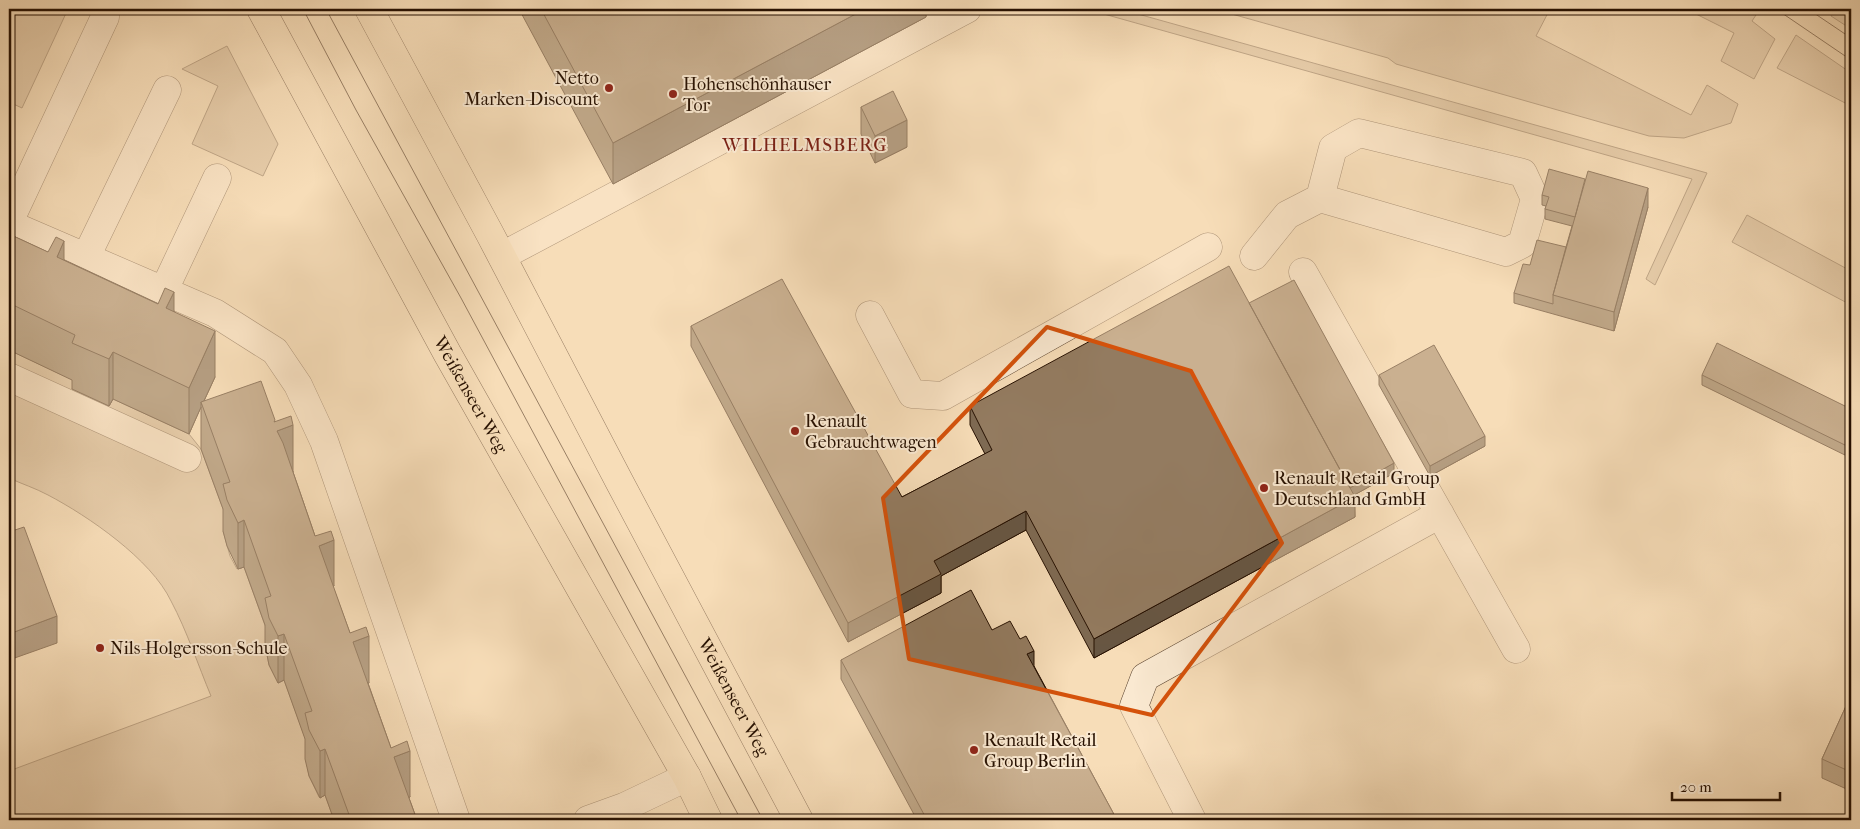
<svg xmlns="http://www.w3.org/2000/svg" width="1860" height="829" viewBox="0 0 1860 829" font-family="'IM FELL French Canon',serif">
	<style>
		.green { fill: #d3ba99; stroke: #7c654d }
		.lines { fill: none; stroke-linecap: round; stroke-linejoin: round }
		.minor-casing { stroke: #5a432f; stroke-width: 29 }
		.major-casing { stroke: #261001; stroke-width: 29 }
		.minor { stroke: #fae9d1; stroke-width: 28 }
		.major { stroke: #f7ddb8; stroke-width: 28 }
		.tram { stroke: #261001; stroke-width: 1 }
		.wall { fill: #7e6a53; stroke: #261001 }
		.shaded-wall { fill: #675643; stroke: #261001 }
		.building { fill: #937b60; stroke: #261001 }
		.marked { fill: none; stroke: #d5520b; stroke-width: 4; stroke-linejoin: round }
		.poi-dot { fill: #8f2418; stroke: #fae9d1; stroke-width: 2 }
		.labels { text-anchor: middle; stroke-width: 4; stroke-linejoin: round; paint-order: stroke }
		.poi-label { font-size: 18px; fill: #261001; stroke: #fae9d1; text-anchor: start }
		.street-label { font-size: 18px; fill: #261001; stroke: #fae9d1 }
		.neighbourhood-label { font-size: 19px; letter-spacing: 1px; fill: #7a1f14; stroke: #fae9d1 }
	</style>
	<rect width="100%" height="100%" fill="#f7ddb8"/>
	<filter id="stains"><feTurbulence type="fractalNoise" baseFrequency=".004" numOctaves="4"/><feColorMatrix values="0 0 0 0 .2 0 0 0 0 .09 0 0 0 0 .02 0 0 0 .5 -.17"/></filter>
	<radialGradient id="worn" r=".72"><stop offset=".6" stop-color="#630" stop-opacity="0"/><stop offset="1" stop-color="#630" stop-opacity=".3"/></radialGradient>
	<!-- green -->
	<path class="green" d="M 9,9 L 68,9 L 22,108 L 9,102 Z
		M 1086,9 L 1120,9 L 1707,173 L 1655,285 L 1646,279 L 1692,179 Z
		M 1214,9 L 1550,9 L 1536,36 L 1691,115 L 1707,85 L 1738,104 L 1731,123 L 1684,138 L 1649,136 L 1396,64 L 1388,58 Z
		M 1686,9 L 1760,9 L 1752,21 L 1775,39 L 1754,79 L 1721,61 L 1734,33 Z
		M 1834,9 L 1851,10 L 1851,29 L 1831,16 Z
		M 1796,35 L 1851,73 L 1851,106 L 1777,68 Z
		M 227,46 L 278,144 L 263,176 L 192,144 L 218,86 L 182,69 Z
		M 1747,215 L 1851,271 L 1851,305 L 1732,242 Z
		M 9,350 L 75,381 L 72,389 L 109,406 L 113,399 L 189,434 L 201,449 L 230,528 L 223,531 L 230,556 L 237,569 L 244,567 L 271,642 L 265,645 L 269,665 L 278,683 L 284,680 L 312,757 L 306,759 L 309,776 L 319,797 L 325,795 L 334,820 L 9,820 L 9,771 L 211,696 C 198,665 187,631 171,601 C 151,559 88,516 48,495 C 35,488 22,484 9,478 Z"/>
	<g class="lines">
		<!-- minor casing -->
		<g class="minor-casing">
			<path id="minor" d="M 9,222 L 105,17
				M 9,224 L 215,313 L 275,351 L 298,385 L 324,441 L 456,820
				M 502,256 L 967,9
				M 1254,256 L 1287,215 L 1320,198 L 1333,148 L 1359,133 L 1523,173 L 1535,199 L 1522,244 L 1506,252 L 1320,198
				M 86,257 L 167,90
				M 1303,272 L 1516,649
				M 164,290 L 217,178
				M 870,315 L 912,394 L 943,396 L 1208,247
				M 9,377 L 187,458
				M 588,820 L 624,807 L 687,777
				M 1192,820 L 1134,706 L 1145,677 L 1440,514"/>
		</g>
		<!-- major casing -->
		<g class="major-casing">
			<g id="major">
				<path id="s1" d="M 261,9 L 447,353 L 687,777 L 708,820"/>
				<path id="s2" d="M 369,9 L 490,234 L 619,481 L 799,820"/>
			</g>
		</g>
		<!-- minor -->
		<use href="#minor" class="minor"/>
		<!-- major -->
		<use href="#major" class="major"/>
		<!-- tram -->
		<path class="tram" d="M 303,9 L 356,110 L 461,298 L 741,820
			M 326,9 L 763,820
			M 1776,9 L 1851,60
			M 1808,9 L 1851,38"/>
	</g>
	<!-- wall -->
	<path class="wall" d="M 519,9 L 926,9 L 926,17 L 613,184 Z
		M 861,107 L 907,147 L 875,163 L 861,134 Z
		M 1542,195 L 1648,207 L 1614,331 L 1514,303 L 1514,293 L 1530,265 L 1566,247 L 1572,226 L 1545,219 L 1545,209 L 1546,206 L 1542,205 Z
		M 9,234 L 174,311 L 215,377 L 204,401 L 275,422 L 293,472 L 315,536 L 334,586 L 333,587 L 350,633 L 369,683 L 368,683 L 391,748 L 410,797 L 409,798 L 417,820 L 334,820 L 325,795 L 320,798 L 309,776 L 305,759 L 305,739 L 284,680 L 278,683 L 269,665 L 265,645 L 265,625 L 244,567 L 238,569 L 227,546 L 223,531 L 223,509 L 201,449 L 201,407 L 189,434 L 113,399 L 109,406 L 72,389 L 72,380 L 9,350 Z
		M 1249,303 L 1394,473 L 1354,495 L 1355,517 L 1094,658 L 1026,530 L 941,576 L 941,593 L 848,642 L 691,346 L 691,326 L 902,497 L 985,454 L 970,425 L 970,406 Z
		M 1379,375 L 1485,446 L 1430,476 L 1379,385 Z
		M 1702,375 L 1851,409 L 1851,458 L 1702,385 Z
		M 992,630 L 1034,666 L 1117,820 L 917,820 L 841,679 L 841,660 Z
		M 1851,695 L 1851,791 L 1822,778 L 1822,759 Z"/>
	<!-- shaded-wall -->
	<path class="shaded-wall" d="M 865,9 L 926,9 L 926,17 L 613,184 L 613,143 Z
		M 907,120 L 907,147 L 875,163 L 875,136 Z
		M 1648,188 L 1648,207 L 1614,331 L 1614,312 Z
		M 64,241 L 64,288 L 57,257 Z
		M 174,292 L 174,338 L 166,308 Z
		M 215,331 L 215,377 L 202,405 L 201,402 L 201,407 L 189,434 L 189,388 Z
		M 113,352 L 113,399 L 109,406 L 109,359 Z
		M 293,425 L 293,472 L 277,431 Z
		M 1485,436 L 1485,446 L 1430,476 L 1430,466 Z
		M 1394,463 L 1394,473 L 1347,499 L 1347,489 Z
		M 1355,497 L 1355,517 L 1094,658 L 1094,639 Z
		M 1026,511 L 1026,530 L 941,576 L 941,593 L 848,642 L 848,623 L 934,561 Z
		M 244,520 L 244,567 L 238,569 L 238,523 Z
		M 334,540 L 334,586 L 319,592 L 319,546 Z
		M 57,616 L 57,643 L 9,660 L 9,634 Z
		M 284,634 L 284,680 L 278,683 L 278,636 Z
		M 369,636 L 369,683 L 353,689 L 353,642 Z
		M 1034,651 L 1034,670 L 1027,654 Z
		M 325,749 L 325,795 L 320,798 L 320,751 Z
		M 410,751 L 410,797 L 394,803 L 394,757 Z"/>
	<!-- building -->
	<path class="building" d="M 541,9 L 865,9 L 613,143 Z
		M 893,91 L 907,120 L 875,136 L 861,107 Z
		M 1549,169 L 1585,179 L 1575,217 L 1545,209 L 1549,197 L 1542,195 Z
		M 1588,171 L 1648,188 L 1614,312 L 1553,295 Z
		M 9,234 L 48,252 L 56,237 L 64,241 L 57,257 L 158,304 L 165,288 L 174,292 L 166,308 L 215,331 L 189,388 L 113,352 L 109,359 L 72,343 L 75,335 L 9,303 Z
		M 1537,240 L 1566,247 L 1553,295 L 1553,304 L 1514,293 L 1523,264 L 1530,265 Z
		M 1229,266 L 1355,497 L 1094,639 L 1026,511 L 934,561 L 941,574 L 848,623 L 691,326 L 782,279 L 902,497 L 992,450 L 970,406 Z
		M 1294,280 L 1394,463 L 1350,488 L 1249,303 Z
		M 1717,343 L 1851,409 L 1851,448 L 1702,375 Z
		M 1434,345 L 1485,436 L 1430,466 L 1379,375 Z
		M 261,381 L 275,420 L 274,422 L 291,416 L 293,425 L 277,431 L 283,443 L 315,536 L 331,531 L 334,540 L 319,546 L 350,633 L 366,627 L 369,636 L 353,642 L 391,748 L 407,741 L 410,751 L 394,757 L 417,820 L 351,820 L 325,749 L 320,751 L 309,730 L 305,713 L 312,711 L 284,634 L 278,636 L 269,618 L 265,598 L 271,596 L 244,520 L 238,523 L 227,500 L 223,484 L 230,482 L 201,402 Z
		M 24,527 L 57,616 L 9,634 L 9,532 Z
		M 971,590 L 992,630 L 1010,621 L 1020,639 L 1026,636 L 1034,651 L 1027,654 L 1117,820 L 927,820 L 841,660 Z
		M 1851,695 L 1851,772 L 1822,759 Z"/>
	<!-- marked area -->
	<path d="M0 0H1860V829H0ZM 1047,327 L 1191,371 L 1282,543 L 1152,715 L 909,659 L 883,498 Z" fill="#f7ddb8" fill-opacity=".55" fill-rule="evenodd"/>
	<path class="marked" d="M 1047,327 L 1191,371 L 1282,543 L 1152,715 L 909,659 L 883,498 Z"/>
	<!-- markers -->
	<g class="poi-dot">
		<circle cx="609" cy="88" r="5"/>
		<circle cx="673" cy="94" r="5"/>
		<circle cx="795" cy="431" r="5"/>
		<circle cx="1264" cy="488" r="5"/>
		<circle cx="100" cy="648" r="5"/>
		<circle cx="974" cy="750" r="5"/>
	</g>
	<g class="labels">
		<!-- poi labels -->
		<g class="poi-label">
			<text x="599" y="84" text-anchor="end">Netto<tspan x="599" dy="21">Marken-Discount</tspan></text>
			<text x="683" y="90">Hohenschönhauser<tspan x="683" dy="21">Tor</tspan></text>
			<text x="805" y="427">Renault<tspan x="805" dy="21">Gebrauchtwagen</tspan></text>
			<text x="1274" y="484">Renault Retail Group<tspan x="1274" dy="21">Deutschland GmbH</tspan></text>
			<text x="110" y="654">Nils-Holgersson-Schule</text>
			<text x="984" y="746">Renault Retail<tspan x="984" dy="21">Group Berlin</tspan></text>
		</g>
		<!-- street labels -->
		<g class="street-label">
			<text dy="6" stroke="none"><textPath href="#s1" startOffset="439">Weißenseer Weg</textPath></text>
			<text dy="6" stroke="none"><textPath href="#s2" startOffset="779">Weißenseer Weg</textPath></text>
		</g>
		<!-- neighbourhood labels -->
		<g class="neighbourhood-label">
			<text x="805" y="151">WILHELMSBERG</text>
		</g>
	</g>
	<!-- margin -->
	<rect width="1860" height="829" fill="none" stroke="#f7ddb8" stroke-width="30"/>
	<rect x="10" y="10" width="1840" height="809" fill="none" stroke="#261001" stroke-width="2.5"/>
	<rect x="15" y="15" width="1830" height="799" fill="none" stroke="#261001"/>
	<!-- scale -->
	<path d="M1672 792v8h108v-8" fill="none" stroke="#261001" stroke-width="2.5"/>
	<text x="1680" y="792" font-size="15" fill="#261001" stroke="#fae9d1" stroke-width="4" paint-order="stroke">20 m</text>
	<rect width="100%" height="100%" filter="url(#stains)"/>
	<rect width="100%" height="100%" fill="url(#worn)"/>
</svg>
